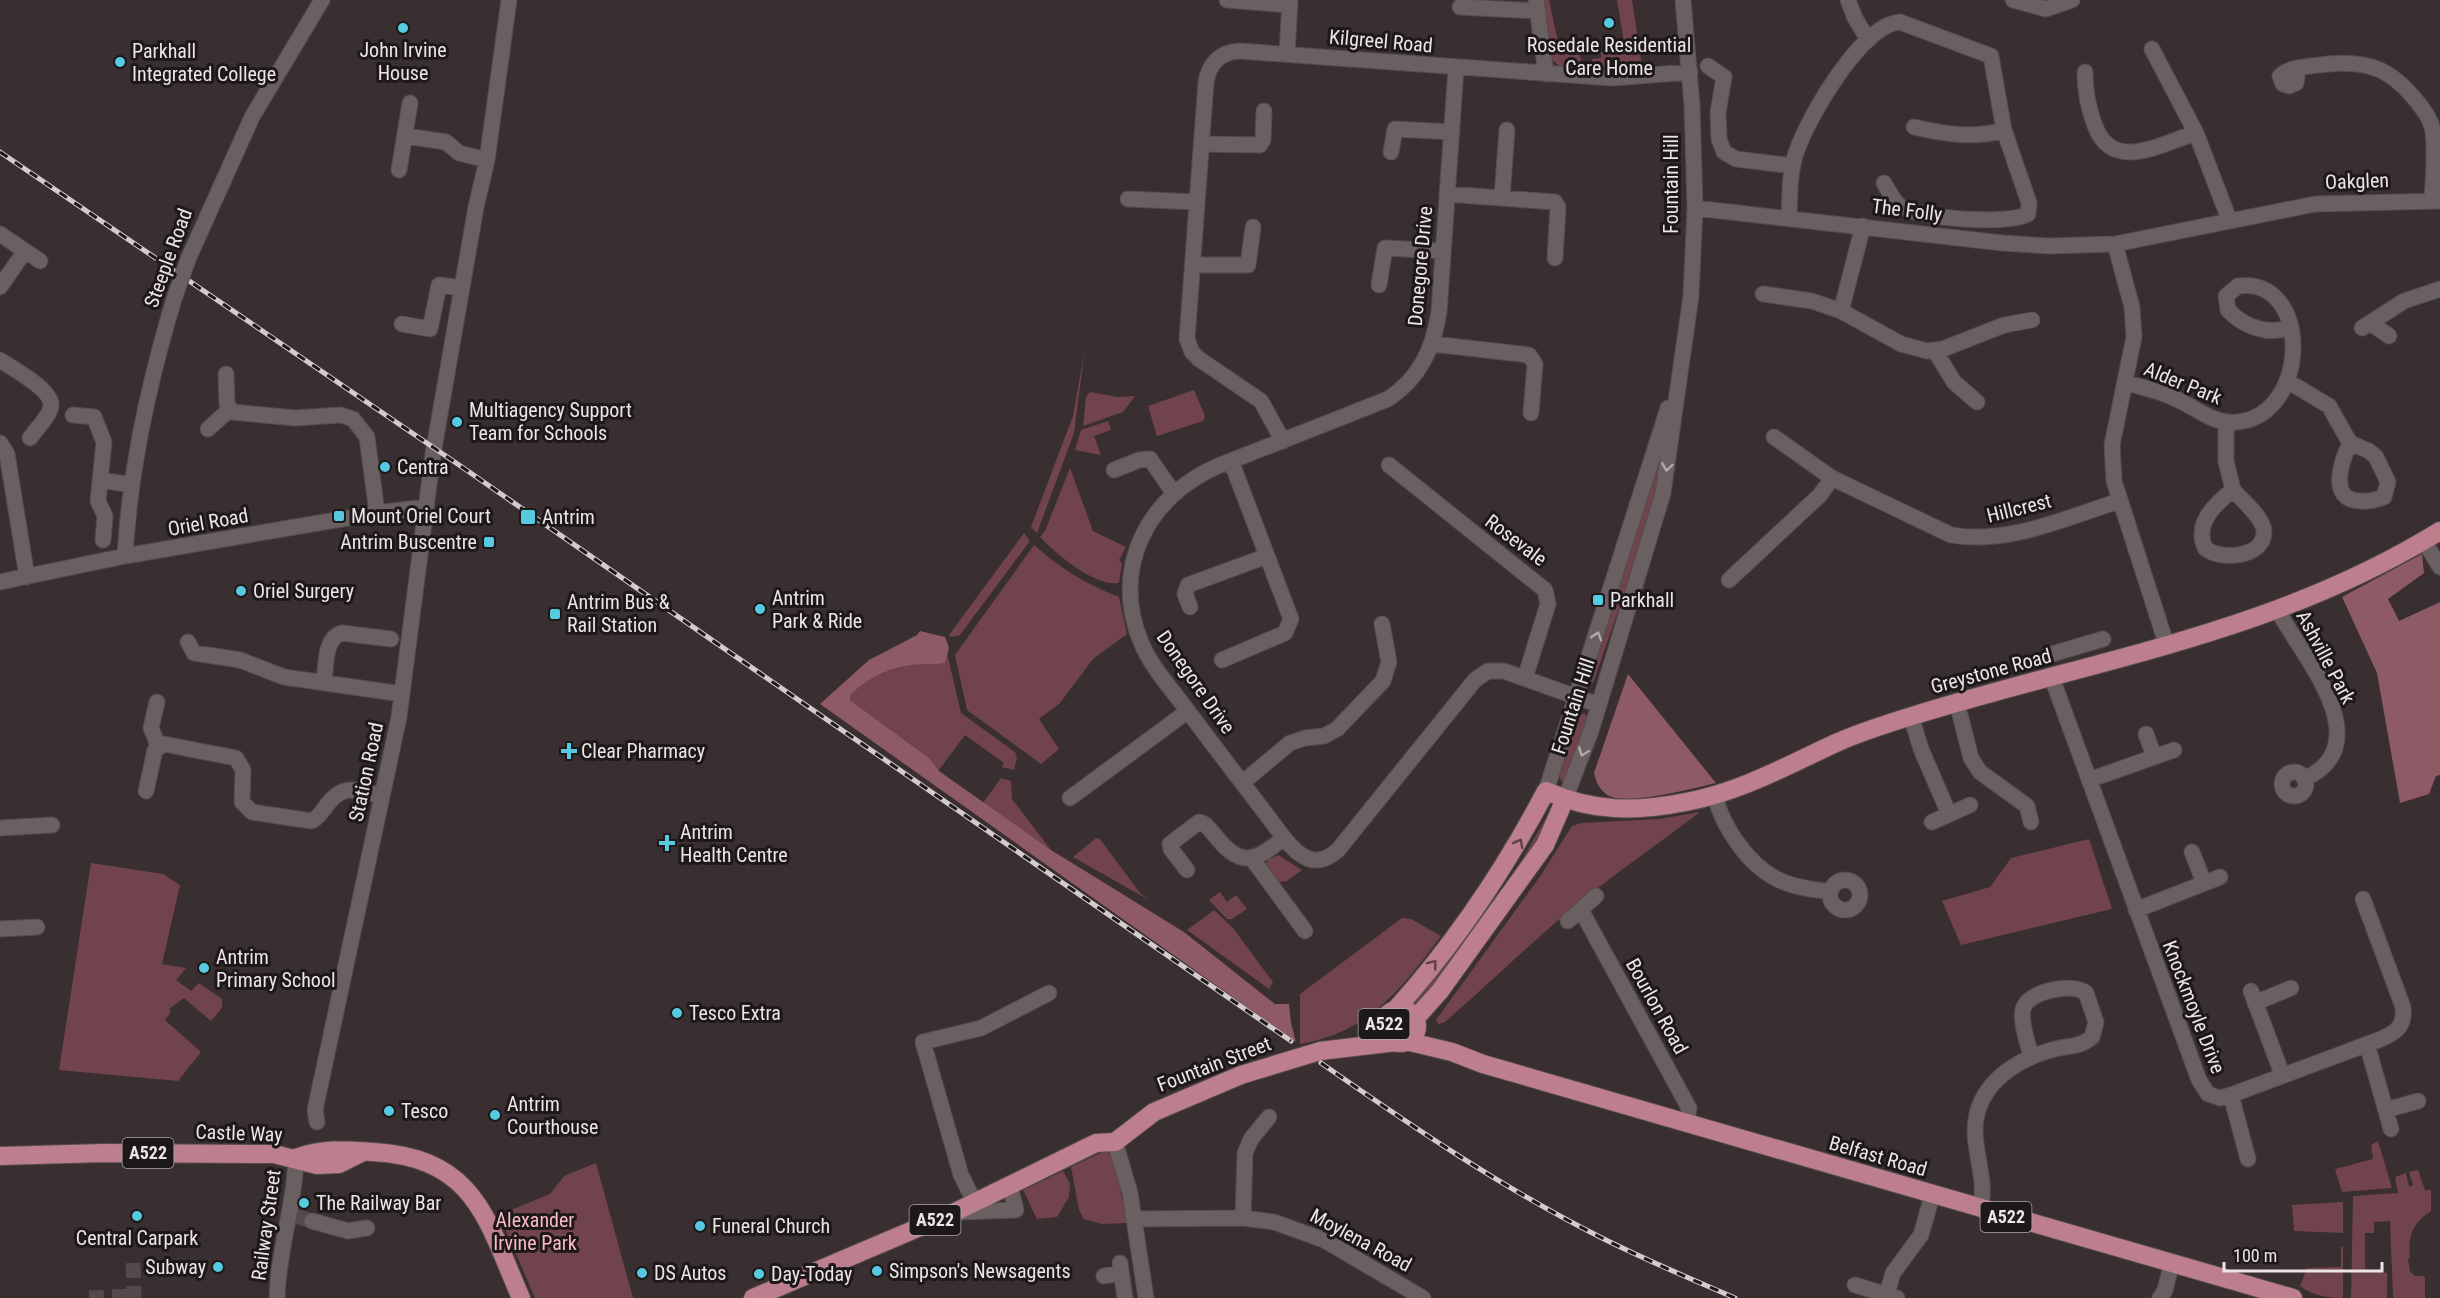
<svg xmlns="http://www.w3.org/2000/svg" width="2440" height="1298" viewBox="0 0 2440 1298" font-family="'Roboto Condensed',sans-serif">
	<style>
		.green { fill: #71434d }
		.forest { fill: #8d5a65 }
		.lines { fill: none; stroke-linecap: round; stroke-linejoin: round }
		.minor-tunnel { stroke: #54494b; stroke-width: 15; stroke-dasharray: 15 8; stroke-linecap: butt }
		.minor-casing { stroke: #554c4e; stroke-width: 17 }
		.major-casing { stroke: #554c4e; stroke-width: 20 }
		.minor { stroke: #6a5f61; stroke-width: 15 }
		.major { stroke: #bd7f8d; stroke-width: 18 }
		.rail-casing { stroke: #d3cbcd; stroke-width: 5 }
		.rail { stroke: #1d1819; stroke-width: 3; stroke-dasharray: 9; stroke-linecap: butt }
		.minor-bridge-casing { stroke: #554c4e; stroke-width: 17; stroke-linecap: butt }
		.minor-bridge { stroke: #6a5f61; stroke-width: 15 }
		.oneway { stroke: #b2a9aa }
		.oneway2 { stroke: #5d4147 }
		.poi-dot { fill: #55cae0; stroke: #1d1819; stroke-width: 2 }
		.labels { text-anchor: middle; stroke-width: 6; stroke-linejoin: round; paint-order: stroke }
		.shield { fill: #1d1819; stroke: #aea8a8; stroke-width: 1.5 }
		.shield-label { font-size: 18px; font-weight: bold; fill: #ece5e6 }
		.street-label { font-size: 20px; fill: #ece5e6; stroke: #1d1819 }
		.poi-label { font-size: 20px; fill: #ece5e6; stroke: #1d1819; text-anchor: start }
		.park-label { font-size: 20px; fill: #fcb9c6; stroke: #1d1819 }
	</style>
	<rect width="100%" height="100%" fill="#392e30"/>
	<!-- green -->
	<path class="green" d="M 1541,0 L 1549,0 L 1559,47 L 1578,44 L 1581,61 L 1574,65 L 1561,67 L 1549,58 Z
		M 1617,0 L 1632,0 L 1642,66 L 1593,68 L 1592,59 L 1601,58 L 1601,52 L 1625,48 Z
		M 1085,348 L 1074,433 L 1037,533 L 1031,527 L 1073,416 Z
		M 1194,390 L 1205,416 L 1203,421 L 1157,436 L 1148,406 Z
		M 1090,392 L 1117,397 L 1135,396 L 1123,412 L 1083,426 L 1086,397 Z
		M 1108,421 L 1111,430 L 1094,436 L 1101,455 L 1075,450 L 1081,430 Z
		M 1665,438 L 1662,467 L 1647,528 L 1593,683 L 1590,680 Z
		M 1070,468 L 1093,531 L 1126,547 L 1119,560 L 1122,563 L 1119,583 C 1095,587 1056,554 1040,537 L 1045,531 Z
		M 1024,533 L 1030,541 L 960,635 L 951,637 L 949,635 Z
		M 1034,545 C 1061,569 1086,584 1119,597 L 1127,634 L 1093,659 L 1060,703 L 1039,719 L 1059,749 L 1041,764 L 967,710 L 955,655 Z
		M 947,653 L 961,713 L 1015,752 L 1017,757 L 1014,770 L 1002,767 L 1004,763 L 965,735 L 938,771 L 929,758 L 850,700 L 849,696 C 874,668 913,665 947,658 Z
		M 1584,713 L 1588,718 L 1566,782 L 1563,783 L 1559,777 L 1578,717 Z
		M 1001,778 L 1011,781 L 1012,799 L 1051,850 L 983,803 Z
		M 1550,811 L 1553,813 L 1521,871 L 1417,1007 L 1411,1004 L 1515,872 Z
		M 1700,812 C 1660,843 1618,871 1579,903 C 1532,941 1490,983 1445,1022 L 1438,1024 L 1436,1020 L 1541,875 L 1572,826 L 1581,823 L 1659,819 Z
		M 1096,838 L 1100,839 L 1140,893 L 1149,900 L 1073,857 Z
		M 2089,839 L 2112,909 L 1961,945 L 1942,901 L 1990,887 L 2011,858 Z
		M 1278,855 L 1302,870 L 1287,881 L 1276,882 L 1265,867 L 1267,860 Z
		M 91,863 L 163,874 L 180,885 L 162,964 L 186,968 L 176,980 L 191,991 L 199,983 L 222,999 L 222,1008 L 211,1021 L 184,998 L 169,1009 L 171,1012 L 165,1020 L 201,1052 L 178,1081 L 59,1070 Z
		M 1220,892 L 1227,902 L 1236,895 L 1247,909 L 1232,919 L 1227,919 L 1209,900 Z
		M 1214,910 L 1233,928 L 1273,982 L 1269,989 L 1187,930 Z
		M 1402,918 L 1411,919 L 1441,936 C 1401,989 1370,1032 1300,1044 L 1300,994 Z
		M 2378,1141 L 2392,1188 L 2342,1192 L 2335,1169 L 2373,1159 L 2371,1145 Z
		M 1104,1151 L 1113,1155 L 1127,1223 L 1102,1224 L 1084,1219 L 1079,1210 L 1071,1167 Z
		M 596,1163 L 633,1298 L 535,1298 L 500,1217 L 506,1212 L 550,1194 L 564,1176 Z
		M 2418,1170 L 2425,1190 L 2431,1190 L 2431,1211 C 2412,1223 2408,1237 2410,1258 L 2408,1259 L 2410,1271 L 2415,1276 L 2423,1276 L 2425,1278 L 2425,1298 L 2393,1298 L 2390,1221 L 2374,1222 L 2374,1233 L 2365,1233 L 2365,1269 L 2387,1273 L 2387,1298 L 2351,1298 L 2353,1196 L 2398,1193 L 2395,1177 L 2406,1173 L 2409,1187 L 2413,1185 L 2409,1172 Z
		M 1063,1171 L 1070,1183 L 1069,1197 L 1057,1217 L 1037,1219 L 1023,1190 Z
		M 2343,1202 L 2343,1233 L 2294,1231 L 2292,1205 Z
		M 2341,1247 L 2343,1247 L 2343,1298 C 2328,1298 2313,1296 2300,1286 L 2307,1268 L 2341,1267 Z"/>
	<!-- forest -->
	<path class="forest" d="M 2422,554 L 2424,573 L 2388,599 L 2399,621 L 2440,602 L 2440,775 L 2436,776 L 2429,794 L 2400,803 L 2377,673 L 2342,597 Z
		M 920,631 L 945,637 L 949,648 L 945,663 C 934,665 923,663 912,665 C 890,668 864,679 850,696 L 850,700 L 929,758 L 939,771 L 1051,850 L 1184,932 L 1275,1004 L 1289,1004 L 1291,1023 L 1296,1042 L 820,704 L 869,660 L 917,635 Z
		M 1628,674 L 1716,783 C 1693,788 1628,806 1609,796 C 1600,791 1596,782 1594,773 Z"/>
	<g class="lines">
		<!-- minor-tunnel -->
		<path class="minor-tunnel" d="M 296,1216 L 312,1221
			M 133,1263 L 134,1298
			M 89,1298 L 134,1296"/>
		<!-- minor casing -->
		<g class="minor-casing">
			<path id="minor" d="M 1227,0 L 1289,5
				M 1536,0 L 1546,74
				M 1848,0 L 1855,18 L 1867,38
				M 2013,0 L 2046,9 L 2072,0
				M 1460,7 L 1538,11
				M 2152,49 L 2196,133 L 2229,219
				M 1287,54 L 1290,0
				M 1708,66 L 1724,77 L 1718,113 L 1719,139 L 1724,152 L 1736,159 L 1793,166
				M 1456,68 L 1439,312 C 1433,349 1420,378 1388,399 L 1218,466 C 1148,496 1110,568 1141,642 C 1151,667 1171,688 1187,710 C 1219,753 1252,795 1284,838 C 1299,857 1316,870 1338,850 L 1475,680 L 1488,671 L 1504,671 L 1599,705
				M 2298,69 L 2296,83 L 2289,86 L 2283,84 L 2280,76 C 2290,66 2315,66 2328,64 C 2372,60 2393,71 2419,104 C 2425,112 2432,121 2433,132 C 2436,154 2433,178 2432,201
				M 2085,72 C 2085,92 2088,108 2095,126 C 2113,173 2160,144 2196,133
				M 1914,127 C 1944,134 1974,139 2004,130
				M 405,136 L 446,142 L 459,153 L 487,160
				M 1202,144 L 1260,145 L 1263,140 L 1264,111
				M 1391,152 L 1395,129 L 1452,132
				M 399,170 L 410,103
				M 1447,194 L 1555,202 L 1558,207 L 1555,258
				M 1502,197 L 1507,130
				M 1128,199 L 1197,202
				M 1695,208 L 2002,243 L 2049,246 L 2115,244 L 2315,204 L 2440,201
				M 1789,218 C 1790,196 1789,171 1797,150 C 1809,116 1862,24 1900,22 L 1991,56 L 2004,130 L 2029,203 L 2028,214 C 2009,225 1918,219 1900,206 C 1893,201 1889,191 1884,183
				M 1863,226 L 1841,311 L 1901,344 L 1927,351 L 1943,349 L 2004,325 L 2032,320
				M 0,234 L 40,261
				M 2115,244 L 2132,307 L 2134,337 L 2112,445 L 2114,481 L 2167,646
				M 189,257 L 252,117 L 322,0
				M 1193,265 L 1248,265 L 1253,227
				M 1379,285 L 1385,248 L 1443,251
				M 0,287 L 25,251
				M 1763,294 L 1812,301 L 1841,311
				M 402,324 L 430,329 L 439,285 L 462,288
				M 2372,324 L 2389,336
				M 2362,328 L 2404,301 L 2440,289
				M 1433,344 L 1529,355 L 1535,364 L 1531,413
				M 1935,351 L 1954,382 L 1977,402
				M 0,360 C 12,368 53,390 51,406 C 50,416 36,429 30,438
				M 226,374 L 227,404 L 232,412 L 295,418 L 341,415 L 353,419 L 367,437 L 377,513
				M 2289,382 L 2329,406 L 2350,443 L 2369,451 L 2376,457 L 2388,482 L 2384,497 C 2376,500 2368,502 2360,501 C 2328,500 2341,462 2350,443
				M 2126,383 C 2142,387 2159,391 2174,398 C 2194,406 2213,425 2237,422 C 2311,415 2312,276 2238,286 L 2226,296 L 2228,310 C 2244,327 2269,336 2291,327
				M 73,415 L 94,417 L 104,442 L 98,501 L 105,516 L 103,540
				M 2226,422 L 2226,461 L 2233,490 C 2215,504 2194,523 2205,548 C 2219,561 2264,558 2264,532 C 2264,518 2242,500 2233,490
				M 208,429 L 229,410
				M 1774,437 L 1832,478 L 1951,535 C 2008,545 2065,518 2119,501
				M 1283,441 L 1261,401 L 1199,359 L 1192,352 L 1187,339 L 1206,82 C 1209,64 1220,52 1239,51 L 1612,78 L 1690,72
				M 0,443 L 7,454 L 27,577
				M 1389,465 L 1545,590 L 1548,604 L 1525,678
				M 1114,470 L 1139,460 L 1150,459 L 1173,492
				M 101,480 L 132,485
				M 2424,541 L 2440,567
				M 125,556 C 130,467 149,381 175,296
				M 1729,580 L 1820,495 L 1832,478
				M 0,582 L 125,556 L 377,513 L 425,507
				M 1190,607 L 1185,594 L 1188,585 L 1267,556
				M 2278,611 C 2303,657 2381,744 2304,779
				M 188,642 L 194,653 L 240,660 L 284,677 L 402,694
				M 2052,654 L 2103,639
				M 1222,660 L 1285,633 L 1291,619 L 1231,461
				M 2052,678 L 2199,1080 L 2208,1094 L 2220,1098 L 2231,1095 L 2381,1039 C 2397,1032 2405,1026 2403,1007 L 2363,899
				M 324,683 C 326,667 324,638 342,633 L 391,639
				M 157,702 L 151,728 L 158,745
				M 1957,703 L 1971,758 L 1980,772 L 2027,806 L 2031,822
				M 1911,716 L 1921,749 L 1949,814
				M 2146,734 L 2154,756
				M2282 784a12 12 0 1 1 24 0a12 12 0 1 1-24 0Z
				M 2089,780 L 2174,750
				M 1242,783 L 1290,743 L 1305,738 L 1324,736 L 1337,729 L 1383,681 L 1389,662 L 1382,624
				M 146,791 L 155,750 L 164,744 L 236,758 L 243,770 L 242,802 L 252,812 L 311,821 C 317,819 320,814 324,809 C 342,782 355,790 382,796
				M 1546,791 L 1668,408
				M 1715,796 C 1723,828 1749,866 1779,880 C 1795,888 1813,889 1830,892
				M 1070,798 L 1188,711
				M 1565,799 L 1591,731 L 1663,493 L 1691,296 L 1695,208 L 1692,105 L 1683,0
				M 1932,822 L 1970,805
				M 0,828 L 52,825
				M 2192,852 L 2204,883
				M 1253,860 L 1305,931
				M 1187,870 L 1171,849 L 1170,844 L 1199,822 C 1206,823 1208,828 1213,833 C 1240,868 1253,863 1284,838
				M1830 895a15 15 0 1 1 30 0a15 15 0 1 1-30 0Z
				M 1581,910 L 1689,1108 L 1687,1123
				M 2136,910 L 2220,877
				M 1568,921 L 1596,896
				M 0,929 L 37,927
				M 2251,991 L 2282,1074
				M 2255,1003 L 2291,988
				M 2367,1044 L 2391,1129
				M 2231,1095 L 2248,1159
				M 2386,1110 L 2418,1101
				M 317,1122 L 315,1110 L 399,717 L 433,454 L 476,207 L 487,160 L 509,0
				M 1115,1142 L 1130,1193 L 1146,1298
				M 975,1203 L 961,1175 L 923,1042 L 981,1028 L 1049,993
				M 1980,1209 C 1989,1178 1969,1145 1977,1114 C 1986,1077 2024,1056 2059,1048 C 2071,1046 2082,1046 2092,1037 L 2096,1022 L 2086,993 C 2072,982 2028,991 2023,1009 C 2020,1023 2028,1043 2031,1056
				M 962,1212 L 1016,1210 L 1010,1186
				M 1243,1218 L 1245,1153 L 1251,1139 L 1269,1117
				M 1135,1219 L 1243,1218 L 1274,1222 L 1324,1240 L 1423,1298
				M 312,1221 L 348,1231 L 367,1228
				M 1120,1263 L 1125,1298
				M 1104,1276 L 1121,1273
				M 1855,1285 L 1897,1298
				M 1887,1294 L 1893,1273 L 1921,1235 L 1932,1196
				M 277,1298 C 278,1250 295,1205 296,1158
				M 2160,1298 L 2165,1290 L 2172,1263"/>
		</g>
		<!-- major casing -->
		<g class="major-casing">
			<path id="major" d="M 1396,1009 C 1455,943 1505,869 1546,791 C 1593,812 1635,812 1686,802 C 1740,792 1786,766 1836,743 C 1860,732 1886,724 1912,716 C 2095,659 2273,634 2440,531
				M1383 1026a17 17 0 1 1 34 0a17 17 0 1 1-34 0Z
				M 1415,1019 L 1440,991 L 1545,845 L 1565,799
				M 1406,1041 L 1452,1052 L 1483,1064 L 2293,1298
				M 0,1156 L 103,1153 L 274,1154 L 317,1165 L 339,1164 L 363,1152
				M 296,1158 C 323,1148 345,1150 373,1152 C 475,1158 486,1218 521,1298
				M 753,1298 L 953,1213 L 1096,1143 L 1115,1142 L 1154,1112 L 1241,1075 L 1320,1051 L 1396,1042"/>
		</g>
		<!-- minor -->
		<use href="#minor" class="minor"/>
		<!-- major -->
		<use href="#major" class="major"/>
		<!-- rail casing -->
		<g class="rail-casing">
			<path id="rail" d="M 0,152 L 462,467 L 1291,1041
				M 1321,1063 C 1410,1125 1501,1187 1598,1236 C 1643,1259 1689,1278 1735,1298"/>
		</g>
		<!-- rail -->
		<use href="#rail" class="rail"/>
		<!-- minor-bridge casing -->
		<g class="minor-bridge-casing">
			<path id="minor-bridge" d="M 175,296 L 189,257"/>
		</g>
		<!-- minor-bridge -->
		<use href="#minor-bridge" class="minor-bridge"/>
	</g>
	<!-- one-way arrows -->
	<defs><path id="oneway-chevron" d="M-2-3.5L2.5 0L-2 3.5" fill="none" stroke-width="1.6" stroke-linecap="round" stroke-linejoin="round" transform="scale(1.5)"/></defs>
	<g class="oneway">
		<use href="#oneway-chevron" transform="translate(1667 467) rotate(98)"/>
		<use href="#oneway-chevron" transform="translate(1597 636) rotate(-73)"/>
		<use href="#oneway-chevron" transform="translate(1583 752) rotate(111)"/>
	</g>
	<g class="oneway2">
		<use href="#oneway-chevron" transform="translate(1519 843) rotate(-62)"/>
		<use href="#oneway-chevron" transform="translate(1433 964) rotate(-52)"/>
	</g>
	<!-- markers -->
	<g class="poi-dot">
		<circle cx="1609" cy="23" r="6"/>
		<circle cx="403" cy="28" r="6"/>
		<circle cx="120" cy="62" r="6"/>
		<circle cx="457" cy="422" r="6"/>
		<circle cx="385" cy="467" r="6"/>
		<rect x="333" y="510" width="12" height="12" rx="3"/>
		<rect x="520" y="509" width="16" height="16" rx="3"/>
		<rect x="483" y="536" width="12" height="12" rx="3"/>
		<circle cx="241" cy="591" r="6"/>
		<rect x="1592" y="594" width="12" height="12" rx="3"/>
		<circle cx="760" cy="609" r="6"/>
		<rect x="549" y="608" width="12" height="12" rx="3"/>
		<path d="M566 742h6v6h6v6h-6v6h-6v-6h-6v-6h6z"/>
		<path d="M664 834h6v6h6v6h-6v6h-6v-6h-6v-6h6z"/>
		<circle cx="204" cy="968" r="6"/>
		<circle cx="677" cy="1013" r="6"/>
		<circle cx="389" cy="1111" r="6"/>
		<circle cx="495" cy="1115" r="6"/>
		<circle cx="304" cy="1203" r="6"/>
		<circle cx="137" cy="1216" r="6"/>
		<circle cx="700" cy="1226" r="6"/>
		<circle cx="218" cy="1267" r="6"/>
		<circle cx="877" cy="1271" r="6"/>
		<circle cx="642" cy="1273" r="6"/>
		<circle cx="759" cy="1274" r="6"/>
	</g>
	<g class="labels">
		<!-- shield labels -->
		<g class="shield">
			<rect x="1358.5" y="1009" width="51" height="30" rx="4.5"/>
			<rect x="122.5" y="1138" width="51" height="30" rx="4.5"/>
			<rect x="1980.5" y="1202" width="51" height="30" rx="4.5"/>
			<rect x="909.5" y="1205" width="51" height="30" rx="4.5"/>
		</g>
		<g class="shield-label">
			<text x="1384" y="1030">A522</text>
			<text x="148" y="1159">A522</text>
			<text x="2006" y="1223">A522</text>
			<text x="935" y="1226">A522</text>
		</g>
		<!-- street labels -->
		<g class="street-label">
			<text transform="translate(1381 41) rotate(5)" y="7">Kilgreel Road</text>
			<text transform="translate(2357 181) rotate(-2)" y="7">Oakglen</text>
			<text transform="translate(1671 184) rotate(-90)" y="7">Fountain Hill</text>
			<text transform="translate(1907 210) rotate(7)" y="7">The Folly</text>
			<text transform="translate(168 258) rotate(-70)" y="7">Steeple Road</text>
			<text transform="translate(1420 266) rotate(-85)" y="7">Donegore Drive</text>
			<text transform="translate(2183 383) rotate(22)" y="7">Alder Park</text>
			<text transform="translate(2019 508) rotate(-14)" y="7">Hillcrest</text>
			<text transform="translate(208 522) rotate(-10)" y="7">Oriel Road</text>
			<text transform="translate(1516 540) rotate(37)" y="7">Rosevale</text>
			<text transform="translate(2326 657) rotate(62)" y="7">Ashville Park</text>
			<text transform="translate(1991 671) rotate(-15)" y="7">Greystone Road</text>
			<text transform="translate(1196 682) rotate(55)" y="7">Donegore Drive</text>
			<text transform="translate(1573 706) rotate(-72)" y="7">Fountain Hill</text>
			<text transform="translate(366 772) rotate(-78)" y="7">Station Road</text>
			<text transform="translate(1657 1006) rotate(61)" y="7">Bourlon Road</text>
			<text transform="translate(2194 1007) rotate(69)" y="7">Knockmoyle Drive</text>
			<text transform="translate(1214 1064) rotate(-21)" y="7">Fountain Street</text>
			<text transform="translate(239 1133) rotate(2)" y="7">Castle Way</text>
			<text transform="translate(1878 1156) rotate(16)" y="7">Belfast Road</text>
			<text transform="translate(266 1225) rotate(-82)" y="7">Railway Street</text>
			<text transform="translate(1361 1240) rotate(28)" y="7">Moylena Road</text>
		</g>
		<!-- poi labels -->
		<g class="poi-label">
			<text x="1609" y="52" text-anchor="middle">Rosedale Residential<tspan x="1609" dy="23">Care Home</tspan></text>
			<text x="403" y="57" text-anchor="middle">John Irvine<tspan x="403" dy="23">House</tspan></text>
			<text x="132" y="58">Parkhall<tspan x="132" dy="23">Integrated College</tspan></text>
			<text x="469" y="417">Multiagency Support<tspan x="469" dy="23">Team for Schools</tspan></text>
			<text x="397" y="474">Centra</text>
			<text x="351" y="523">Mount Oriel Court</text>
			<text x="542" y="524">Antrim</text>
			<text x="477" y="549" text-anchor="end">Antrim Buscentre</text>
			<text x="253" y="598">Oriel Surgery</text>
			<text x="772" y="605">Antrim<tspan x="772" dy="23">Park &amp; Ride</tspan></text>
			<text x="1610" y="607">Parkhall</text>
			<text x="567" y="609">Antrim Bus &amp;<tspan x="567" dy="23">Rail Station</tspan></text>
			<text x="581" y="758">Clear Pharmacy</text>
			<text x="680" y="839">Antrim<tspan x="680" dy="23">Health Centre</tspan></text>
			<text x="216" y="964">Antrim<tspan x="216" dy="23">Primary School</tspan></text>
			<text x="689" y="1020">Tesco Extra</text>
			<text x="507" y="1111">Antrim<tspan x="507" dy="23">Courthouse</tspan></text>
			<text x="401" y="1118">Tesco</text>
			<text x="316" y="1210">The Railway Bar</text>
			<text x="712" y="1233">Funeral Church</text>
			<text x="137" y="1245" text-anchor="middle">Central Carpark</text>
			<text x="206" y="1274" text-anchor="end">Subway</text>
			<text x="889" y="1278">Simpson's Newsagents</text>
			<text x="654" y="1280">DS Autos</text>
			<text x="771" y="1281">Day-Today</text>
		</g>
		<!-- park labels -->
		<g class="park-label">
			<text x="535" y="1227">Alexander<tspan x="535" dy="23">Irvine Park</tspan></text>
		</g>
	</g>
	<!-- scale -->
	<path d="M2224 1262v9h158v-9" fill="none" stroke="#ece5e6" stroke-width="3"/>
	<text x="2233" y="1262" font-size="18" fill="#ece5e6" stroke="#1d1819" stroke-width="4.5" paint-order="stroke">100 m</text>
</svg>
